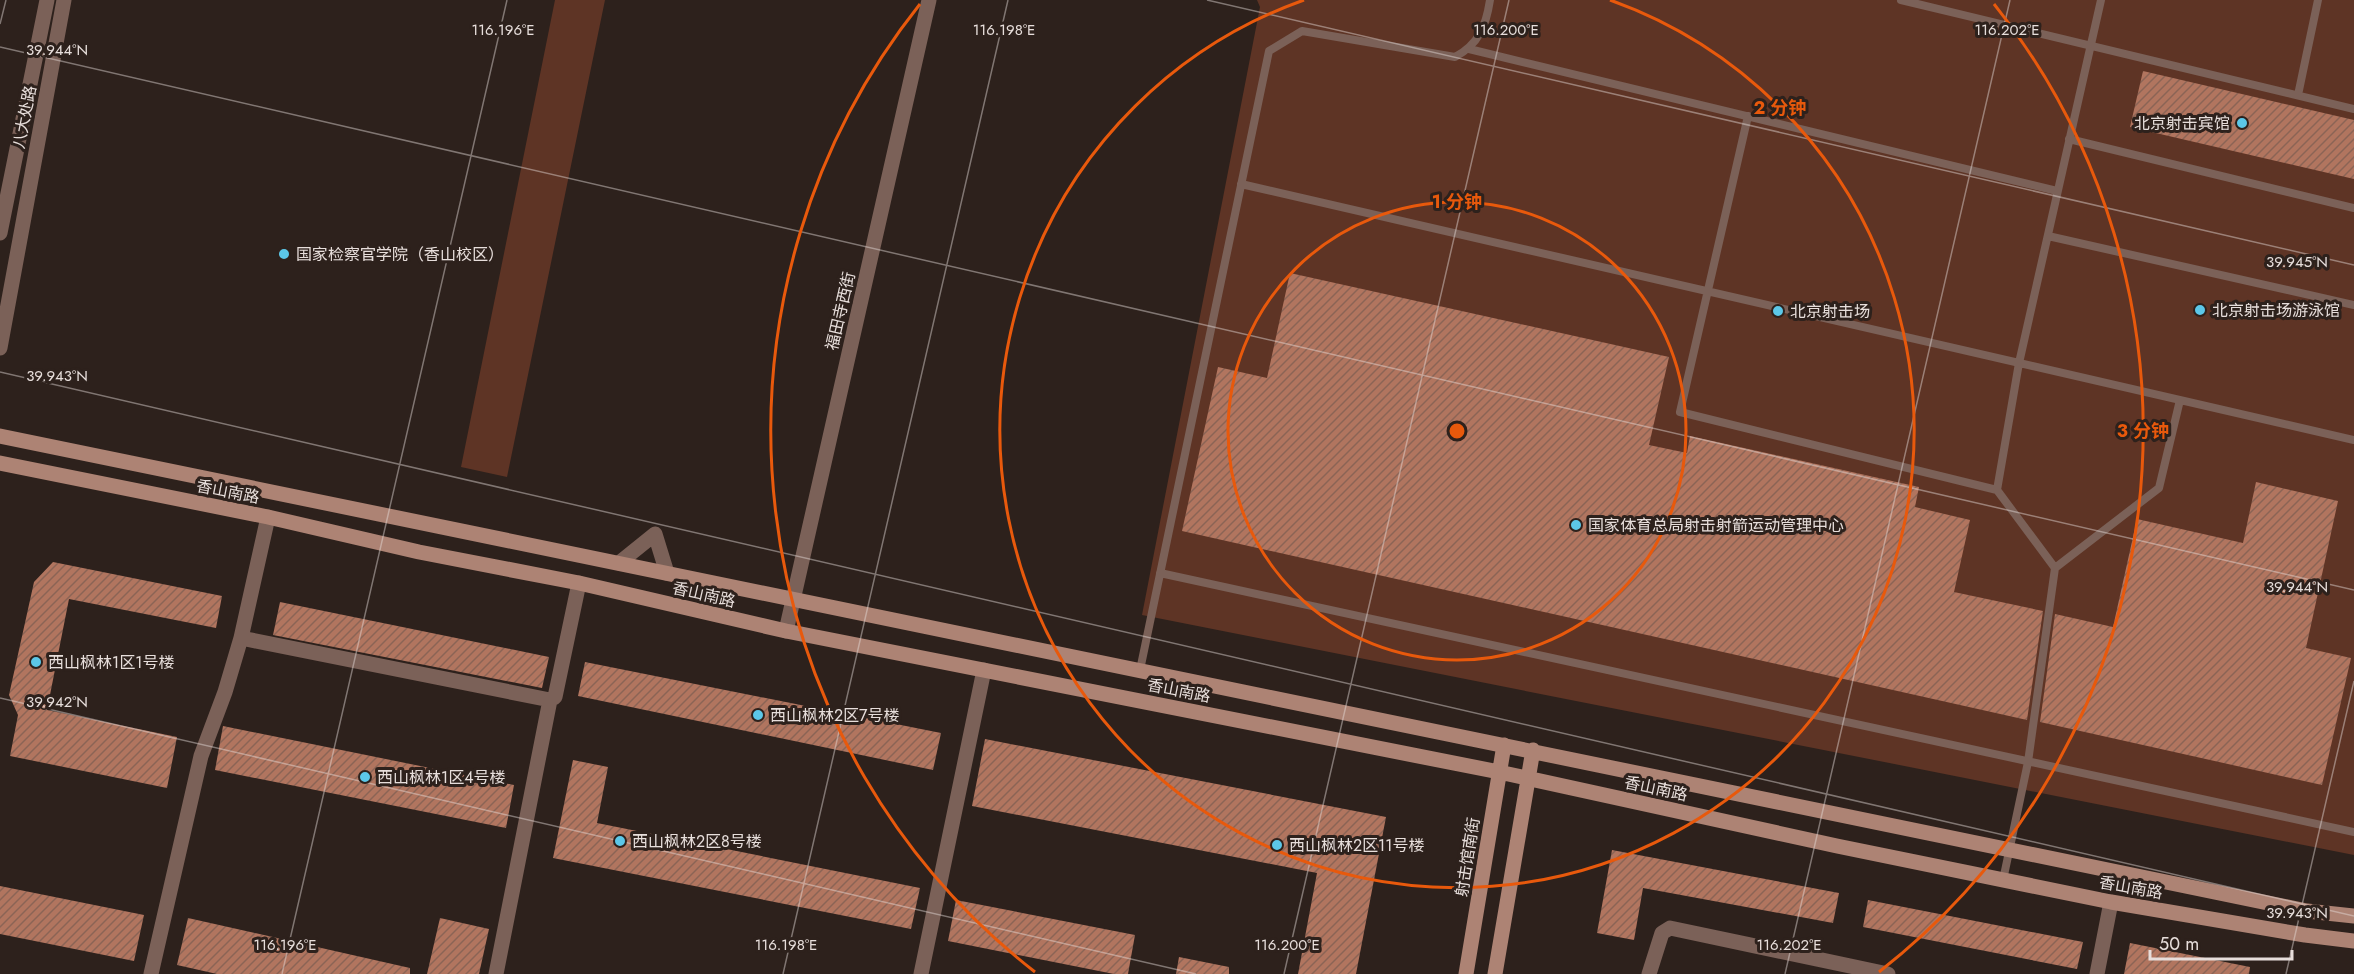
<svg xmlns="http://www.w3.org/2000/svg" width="2354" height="974" viewBox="0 0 2354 974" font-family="Jost,'Noto Sans SC',sans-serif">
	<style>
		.park { fill: #5e3425 }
		.building { fill: url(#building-hatch) }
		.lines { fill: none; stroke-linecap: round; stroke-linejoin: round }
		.service { stroke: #7b6158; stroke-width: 8 }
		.minor { stroke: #7b6158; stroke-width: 15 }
		.tertiary { stroke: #7b6158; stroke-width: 15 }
		.secondary { stroke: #ad8374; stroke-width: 15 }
		.ticks { fill: none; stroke: #e7dedb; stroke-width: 1.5; stroke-opacity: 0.45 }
		.ring { fill: none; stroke: #e8590c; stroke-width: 3 }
		.poi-dot { fill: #5cc7e8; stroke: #2d211c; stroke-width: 2 }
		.labels { text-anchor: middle; stroke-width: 6; stroke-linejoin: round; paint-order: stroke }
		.street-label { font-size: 16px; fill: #e7dedb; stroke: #2d211c }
		.poi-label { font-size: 16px; fill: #e7dedb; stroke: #2d211c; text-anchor: start }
		.ticks-label { font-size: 15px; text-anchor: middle; fill: #e7dedb; stroke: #2d211c; stroke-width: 6; stroke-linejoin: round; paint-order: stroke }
		.centre { fill: #e8590c; stroke: #2d211c; stroke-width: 3 }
		.ring-label { font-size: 18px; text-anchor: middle; font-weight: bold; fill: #e8590c; stroke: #2d211c; stroke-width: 6; stroke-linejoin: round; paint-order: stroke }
	</style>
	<defs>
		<pattern id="building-hatch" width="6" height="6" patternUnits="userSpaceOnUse" patternTransform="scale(1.5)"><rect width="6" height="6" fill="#b1755f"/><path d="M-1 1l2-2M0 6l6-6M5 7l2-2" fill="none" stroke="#8b6455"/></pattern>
	</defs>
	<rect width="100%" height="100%" fill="#2d211c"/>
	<!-- park -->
	<path class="park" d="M 555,0 L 605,0 L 507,477 L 461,467 Z
		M 1257,0 L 2354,0 L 2354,855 L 1142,615 L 1260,7 Z"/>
	<!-- building -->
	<path class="building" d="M 2143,71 L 2354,120 L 2354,179 L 2130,127 Z
		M 1290,273 L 1669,357 L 1649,445 L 1687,453 L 1690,436 L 1919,487 L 1915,507 L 1970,520 L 1954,592 L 2043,611 L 2027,720 L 1182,531 L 1218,367 L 1267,378 Z
		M 2256,482 L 2338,501 L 2306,648 L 2351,658 L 2322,785 L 2040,722 L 2055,614 L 2113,627 L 2137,519 L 2243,543 Z
		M 53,562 L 222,596 L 216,628 L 69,599 L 47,710 L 177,737 L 167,788 L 10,756 L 18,715 L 9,695 L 34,582 Z
		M 280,602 L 549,657 L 542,688 L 273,635 Z
		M 585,662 L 941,733 L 933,770 L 578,696 Z
		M 223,726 L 514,785 L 506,828 L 215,770 Z
		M 985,739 L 1386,817 L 1356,974 L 1298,974 L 1317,873 L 972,806 Z
		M 573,760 L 608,767 L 597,823 L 920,888 L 911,929 L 553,858 Z
		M 1612,850 L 1839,893 L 1833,923 L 1643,888 L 1634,940 L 1597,933 Z
		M 0,886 L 144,915 L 134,961 L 0,934 Z
		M 956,900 L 1135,935 L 1128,974 L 1114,974 L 948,941 Z
		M 1868,900 L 2083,942 L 2077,969 L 1863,927 Z
		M 188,918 L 410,968 L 410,974 L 217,974 L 177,965 Z
		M 440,918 L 489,929 L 479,974 L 427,974 Z
		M 2130,943 L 2250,967 L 2249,974 L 2124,974 Z
		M 1179,957 L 1229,967 L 1229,974 L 1176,974 Z"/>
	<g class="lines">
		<!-- service -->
		<path class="service" d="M 1901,0 L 2354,109
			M 1469,49 L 2057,191
			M 2298,95 L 2318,0
			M 1748,116 L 1680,412 L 1997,490
			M 2069,139 L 2354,208
			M 1241,184 L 2354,440
			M 2048,236 L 2354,305
			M 2055,568 L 2159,488 L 2180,400
			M 1160,573 L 2354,832
			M 1140,670 L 1269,51 L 1302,31 L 1455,57 C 1479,44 1486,26 1490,0
			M 2003,880 L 2028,762 L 2055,568 L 1997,490 L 2019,363 L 2101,0"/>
		<!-- minor -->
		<path class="minor" d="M 619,563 L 655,534 L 667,573
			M 786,631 L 929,0
			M 241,638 L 550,700
			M 151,974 L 201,756 L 225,692 L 241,638 L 268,517
			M 496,974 L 550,700 L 555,697 L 579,583
			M 921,974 L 984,670
			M 1649,974 L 1662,933 L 1670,928 L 1888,974
			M 2097,974 L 2111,902"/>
		<!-- tertiary -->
		<path class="tertiary" d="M 0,233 L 47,0
			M 0,348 L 64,0"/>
		<!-- secondary -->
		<path class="secondary" d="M 0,436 L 2307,911 L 2354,916
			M 0,463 L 268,517 L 419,552 L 579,583 L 786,631 L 1499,772 L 1837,846 L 2111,902 L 2305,935 L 2354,941
			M 1466,974 L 1504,745
			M 1495,974 L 1533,750"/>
	</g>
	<!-- ticks -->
	<path class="ticks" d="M 1207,0 L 2354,265M 0,24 L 6,0M 0,47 L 2354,590M 0,372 L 2354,916M 0,698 L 1196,974M 282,974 L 507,0M 783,974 L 1008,0M 1284,974 L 1509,0M 1785,974 L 2010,0M 2286,974 L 2354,681"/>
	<!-- distance rings -->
	<g class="ring">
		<circle cx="1457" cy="431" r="229"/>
		<path d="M1610 0A457 457 0 1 1 1304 0"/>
		<path d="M1035 972A686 686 0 0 1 920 4M1994 4A686 686 0 0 1 1879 972"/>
	</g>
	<!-- markers -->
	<g class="poi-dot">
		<circle cx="2242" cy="123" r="6"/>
		<circle cx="284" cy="254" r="6"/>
		<circle cx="2200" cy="310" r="6"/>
		<circle cx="1778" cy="311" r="6"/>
		<circle cx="1576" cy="525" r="6"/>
		<circle cx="36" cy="662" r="6"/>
		<circle cx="758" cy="715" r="6"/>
		<circle cx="365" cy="777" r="6"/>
		<circle cx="620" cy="841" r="6"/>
		<circle cx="1277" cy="845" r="6"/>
	</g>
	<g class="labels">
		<!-- street labels -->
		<g class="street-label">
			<text transform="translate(24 117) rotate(-79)" y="6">八大处路</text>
			<text transform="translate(840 311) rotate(-77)" y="6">福田寺西街</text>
			<text transform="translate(228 491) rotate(11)" y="6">香山南路</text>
			<text transform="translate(704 594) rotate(13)" y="6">香山南路</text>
			<text transform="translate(1179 690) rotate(11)" y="6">香山南路</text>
			<text transform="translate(1656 788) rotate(12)" y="6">香山南路</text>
			<text transform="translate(1467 857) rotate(-81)" y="6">射击馆南街</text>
			<text transform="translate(2131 887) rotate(10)" y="6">香山南路</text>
		</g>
		<!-- poi labels -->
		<g class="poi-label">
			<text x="2230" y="129" text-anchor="end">北京射击宾馆</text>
			<text x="296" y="260">国家检察官学院（香山校区）</text>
			<text x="2212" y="316">北京射击场游泳馆</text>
			<text x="1790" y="317">北京射击场</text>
			<text x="1588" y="531">国家体育总局射击射箭运动管理中心</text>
			<text x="48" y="668">西山枫林1区1号楼</text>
			<text x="770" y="721">西山枫林2区7号楼</text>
			<text x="377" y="783">西山枫林1区4号楼</text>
			<text x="632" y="847">西山枫林2区8号楼</text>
			<text x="1289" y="851">西山枫林2区11号楼</text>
		</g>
	</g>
	<g class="ticks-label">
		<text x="1506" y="35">116.200°E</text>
		<text x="503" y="35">116.196°E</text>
		<text x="1004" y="35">116.198°E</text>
		<text x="2007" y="35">116.202°E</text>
		<text x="57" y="55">39.944°N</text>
		<text x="2297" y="267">39.945°N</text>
		<text x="57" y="381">39.943°N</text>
		<text x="2297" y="592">39.944°N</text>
		<text x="57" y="707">39.942°N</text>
		<text x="2297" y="918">39.943°N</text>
		<text x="285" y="950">116.196°E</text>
		<text x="786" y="950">116.198°E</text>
		<text x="1287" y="950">116.200°E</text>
		<text x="1789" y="950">116.202°E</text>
	</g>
	<circle cx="1457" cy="431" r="9" class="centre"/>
	<g class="ring-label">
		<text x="1780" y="114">2 分钟</text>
		<text x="1457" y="208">1 分钟</text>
		<text x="2143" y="437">3 分钟</text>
	</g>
	<!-- scale -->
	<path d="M2150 950v9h142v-9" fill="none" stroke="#e7dedb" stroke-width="3"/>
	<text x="2159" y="950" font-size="18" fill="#e7dedb" stroke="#2d211c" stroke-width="4.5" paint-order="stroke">50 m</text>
</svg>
